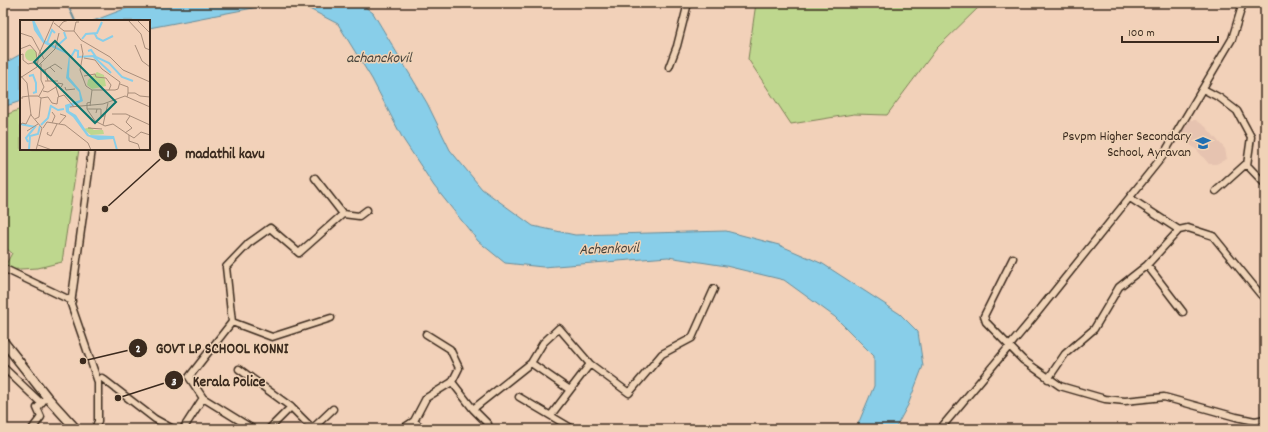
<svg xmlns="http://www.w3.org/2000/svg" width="1268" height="432" viewBox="0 0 1268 432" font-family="Dekko,sans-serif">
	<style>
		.built { fill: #e6c3b0 }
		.green { fill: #bed78e; stroke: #7c8056 }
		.water { fill: #88cee9; stroke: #698c98 }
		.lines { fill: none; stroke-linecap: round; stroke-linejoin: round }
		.stream { stroke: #698c98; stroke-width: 2 }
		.minor-casing { stroke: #3b2a1e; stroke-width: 9 }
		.major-casing { stroke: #3b2a1e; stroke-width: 11 }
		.minor { stroke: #f0d3b7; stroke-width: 6 }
		.major { stroke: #f0d3b7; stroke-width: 8 }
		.labels { text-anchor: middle; stroke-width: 3; stroke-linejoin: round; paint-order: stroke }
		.poi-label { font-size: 14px; fill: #3b2a1e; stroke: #f0d3b7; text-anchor: end }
		.water-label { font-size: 15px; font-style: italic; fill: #47433c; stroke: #f0d3b7 }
		.inset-river { fill: none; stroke: #88cee9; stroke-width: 2 }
		.inset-road { fill: none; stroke: #a98e7b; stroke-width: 1 }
		.view { fill: #0f766e; fill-opacity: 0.15; stroke: #0f766e; stroke-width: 2 }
		.inset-edge { fill: none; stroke: #3b2a1e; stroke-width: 2 }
		.leader { fill: none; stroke: #3b2a1e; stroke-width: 1.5 }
		.callout-dot { fill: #3b2a1e; stroke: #f0d3b7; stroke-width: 1.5 }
		.mark-label { font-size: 12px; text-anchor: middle; font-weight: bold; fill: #fff }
		.callout-label { font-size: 15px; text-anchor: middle; font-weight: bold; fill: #3b2a1e; stroke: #f0d3b7; stroke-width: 3; stroke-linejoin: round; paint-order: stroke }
	</style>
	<rect width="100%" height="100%" fill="#f2d1b9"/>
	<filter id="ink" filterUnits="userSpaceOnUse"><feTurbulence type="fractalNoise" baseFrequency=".025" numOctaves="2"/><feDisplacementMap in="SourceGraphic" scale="8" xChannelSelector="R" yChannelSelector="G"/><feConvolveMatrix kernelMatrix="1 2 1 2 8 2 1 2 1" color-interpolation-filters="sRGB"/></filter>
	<g filter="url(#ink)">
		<!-- built -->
		<path class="built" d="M 1188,120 L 1196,120 L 1206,127 L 1225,149 L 1227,159 L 1216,164 L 1209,164 L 1197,150 L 1177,135 Z"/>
		<!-- green -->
		<path class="green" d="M 756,3 L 983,3 L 937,48 L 887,115 L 854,114 L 791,124 L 748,59 Z
			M 21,109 L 21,149 L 79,149 L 62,262 L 38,268 L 3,270 L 12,253 L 3,246 L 3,116 Z"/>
		<!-- water -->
		<path class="water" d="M 140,3 L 279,3 L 149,28 L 149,21 L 93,21 Z
			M 298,3 L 360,3 L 373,13 L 427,103 L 450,150 L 482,189 L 533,226 L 575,235 L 726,231 L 779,245 L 823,264 L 900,314 L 918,332 L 923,366 L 908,405 L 895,429 L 856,429 L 874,386 L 874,356 L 835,317 L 784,280 L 726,266 L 668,257 L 543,267 L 505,263 L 478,241 L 434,186 L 403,139 L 372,79 L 338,24 Z
			M 21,54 L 21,101 L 3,107 L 3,64 Z"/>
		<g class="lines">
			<!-- stream -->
			<path class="stream" d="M 67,3 L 75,21"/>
			<!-- minor casing -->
			<g class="minor-casing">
				<path id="minor" d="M 669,67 L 677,46 L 688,3
					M 1203,89 L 1220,98 L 1237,111 L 1251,137 L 1247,165 L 1265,184
					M 92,149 L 71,304 L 98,382 L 98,421 L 95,429
					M 315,178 L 343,214
					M 1216,191 L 1247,163
					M 1130,198 L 1179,230
					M 1013,258 L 984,316 L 986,322 L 1023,360 L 1060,386 L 1105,399 L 1125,401 L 1164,397 L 1236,417 L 1255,421 L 1265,419
					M 1147,265 L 1179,230 L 1188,228 L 1213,236 L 1261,295 L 1265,295
					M 3,268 L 72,301
					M 232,322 L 226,267 L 249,243 L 270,228 L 299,253 L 343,214 L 359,216 L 367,210
					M 426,334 L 450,349 L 459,368 L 452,382 L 473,409
					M 531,363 L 543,343 L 559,328 L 590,364 L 570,390
					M 590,364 L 629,393 L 662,354 L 692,338 L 714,289
					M 3,367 L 41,403
					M 239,369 L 291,407 L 269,429
					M 102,378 L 155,419 L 173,429
					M 1048,379 L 1065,354 L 1094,329 L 1119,287 L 1147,265 L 1183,312
					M 519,397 L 573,429
					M 203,398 L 189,377 L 232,322 L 272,337 L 331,318
					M 291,407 L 313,429
					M 414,421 L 423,429
					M 313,428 L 333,409
					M 32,429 L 41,417 L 37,408 L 43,401
					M 183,429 L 203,398 L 253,429
					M 402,429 L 414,421 L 426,398 L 452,382
					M 489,429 L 488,424 L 473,409 L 531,363 L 570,390 L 551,415
					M 940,429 L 1033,318 L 1162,157 L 1232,39 L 1243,3"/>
			</g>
			<!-- major casing -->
			<g class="major-casing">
				<path id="major" d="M 3,341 L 47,397 L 76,429"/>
			</g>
			<!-- minor -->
			<use href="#minor" class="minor"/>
			<!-- major -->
			<use href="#major" class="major"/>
		</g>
	</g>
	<!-- icons -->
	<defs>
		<g id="school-bare" transform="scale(1.2)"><path d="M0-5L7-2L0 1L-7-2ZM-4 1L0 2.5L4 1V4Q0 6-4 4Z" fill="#1f6fb2" stroke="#f0d3b7" stroke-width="2.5" paint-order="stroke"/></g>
	</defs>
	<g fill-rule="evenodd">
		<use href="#school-bare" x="1203" y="143"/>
	</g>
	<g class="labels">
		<!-- poi labels -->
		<g class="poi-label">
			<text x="1191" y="140">Psvpm Higher Secondary<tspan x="1191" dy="16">School, Ayravan</tspan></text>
		</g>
		<!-- water labels -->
		<g class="water-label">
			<text x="379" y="62">achanckovil</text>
			<text transform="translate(609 248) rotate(-2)" y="5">Achenkovil</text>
		</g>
	</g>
	<!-- overview -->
	<g transform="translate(20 20)">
		<rect width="130" height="130" fill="#f2d1b9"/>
		<path d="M5 35a6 6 0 1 1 12 0a6 6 0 1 1-12 0ZM 77,52 L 84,55 L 86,66 L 72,69 L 67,65 L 68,60 ZM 70,107 L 74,110 L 83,110 L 84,114 L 71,115 L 64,109 Z" fill="#bed78e"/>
		<path d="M 12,0 L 14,0 L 24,20 L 50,34 L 49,57 L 60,70 L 63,81 L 49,88 L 49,91 L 56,95 L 69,115 L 94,116 L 98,130 L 96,130 L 93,119 L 78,120 L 67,116 L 53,97 L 46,92 L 45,85 L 60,80 L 59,72 L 46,58 L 49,35 L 23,23 L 14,10 Z" fill="#88cee9"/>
		<path class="inset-river" d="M 75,14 L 77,18 L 83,21 L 93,16M 62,19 L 66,14 L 77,13 L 82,2M 27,23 L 32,10 L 35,13M 37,26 L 46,18 L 44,12M 68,31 L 71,30 L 76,37 L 89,43 L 102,57 L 113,61M 51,37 L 55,30 L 58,31 L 58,37 L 73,36 L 91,53M 9,56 L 13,55 L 16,63 L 16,72 L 13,73M 31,86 L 38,90 L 44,89M 0,104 L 15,107 L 6,118 L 8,122M 21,105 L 28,98 L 31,85M 9,130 L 10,116 L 18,114 L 20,106"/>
		<path class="inset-road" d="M 108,0 L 121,14 L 125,28 L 130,30M 117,0 L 130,13M 34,3 L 44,11 L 54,11 L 61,20 L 90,37 L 103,50 L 130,62M 39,7 L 43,2 L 49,0M 54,11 L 56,2 L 59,2M 0,13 L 12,17 L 24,39M 61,24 L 63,34 L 60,50 L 66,66 L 72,70 L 70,86M 115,25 L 122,41 L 130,47M 0,34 L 0,29 L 10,25 L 16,32 L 17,39M 0,35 L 3,34 L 3,40 L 8,44 L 17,42M 64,38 L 75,40 L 82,49 L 100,62 L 98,69 L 95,70 L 72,70M 17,47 L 35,29 L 39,13M 30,47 L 35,44 L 42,49M 23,50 L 25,50 L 28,61M 25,50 L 30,47 L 35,52M 0,55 L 7,63 L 11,95 L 22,108 L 16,130M 64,56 L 75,54 L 76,57 L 86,58 L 91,65 L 89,70M 0,58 L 17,47 L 19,34 L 34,0M 25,61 L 38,61M 100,64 L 108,67 L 108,73M 36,67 L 38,63 L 43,64 L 41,67M 45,67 L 46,70 L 55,69M 23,71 L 28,72 L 36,67 L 39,77M 19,76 L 24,67 L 21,60 L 21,44M 107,77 L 108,73 L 115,73 L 120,76 L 130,77M 2,79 L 2,77 L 9,76 L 18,76 L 21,78 L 28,77 L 32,83 L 37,84 L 38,77 L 44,75 L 54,87M 71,82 L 67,83 L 67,89 L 75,101 L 85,106 L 93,104 L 109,115 L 109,121 L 118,124 L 120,130M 50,87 L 83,84 L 105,76 L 130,87M 67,89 L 77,89 L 76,93M 77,89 L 81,89 L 81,96 L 85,96 L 83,105M 32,92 L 35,96 L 32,103M 92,94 L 106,94 L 130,105M 85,96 L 88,83M 15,99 L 19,97 L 21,78M 39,104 L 46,96 L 40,94M 0,106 L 2,103 L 6,104 L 11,94M 23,108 L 27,102 L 45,105 L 68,123 L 71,130M 68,108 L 82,109M 7,111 L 18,104M 28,112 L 27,114 L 31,116 L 37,104M 105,113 L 112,108 L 106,102 L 110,96M 109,115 L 114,118 L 121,112 L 130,115M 18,125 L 32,130"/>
		<path class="view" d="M 35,21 L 96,82 L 75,103 L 14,42 Z"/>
		<rect width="130" height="130" class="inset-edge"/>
	</g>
	<!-- callouts -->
	<path class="leader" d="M105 209L168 152M83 361L138 348M118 398L174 380"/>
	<g class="callout-dot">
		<circle cx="105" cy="209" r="4"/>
		<circle cx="83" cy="361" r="4"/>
		<circle cx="118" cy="398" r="4"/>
		<circle cx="168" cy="152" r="10"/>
		<circle cx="138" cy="348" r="10"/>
		<circle cx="174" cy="380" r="10"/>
	</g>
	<g class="mark-label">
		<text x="168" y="157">1</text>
		<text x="138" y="352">2</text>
		<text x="174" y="385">3</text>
	</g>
	<g class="callout-label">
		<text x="225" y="158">madathil kavu</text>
		<text x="222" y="353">GOVT LP SCHOOL KONNI</text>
		<text x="229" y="386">Kerala Police</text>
	</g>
	<!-- margin -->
	<rect width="1268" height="432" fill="none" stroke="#f0d3b7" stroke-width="16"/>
	<rect x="8" y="8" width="1252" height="416" fill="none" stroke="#3b2a1e" stroke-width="1.5" filter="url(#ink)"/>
	<!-- scale -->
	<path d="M1122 36v6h96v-6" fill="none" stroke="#3b2a1e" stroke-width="2"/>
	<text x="1128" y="36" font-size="12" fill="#3b2a1e" stroke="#f0d3b7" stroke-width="3" paint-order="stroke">100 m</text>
</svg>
